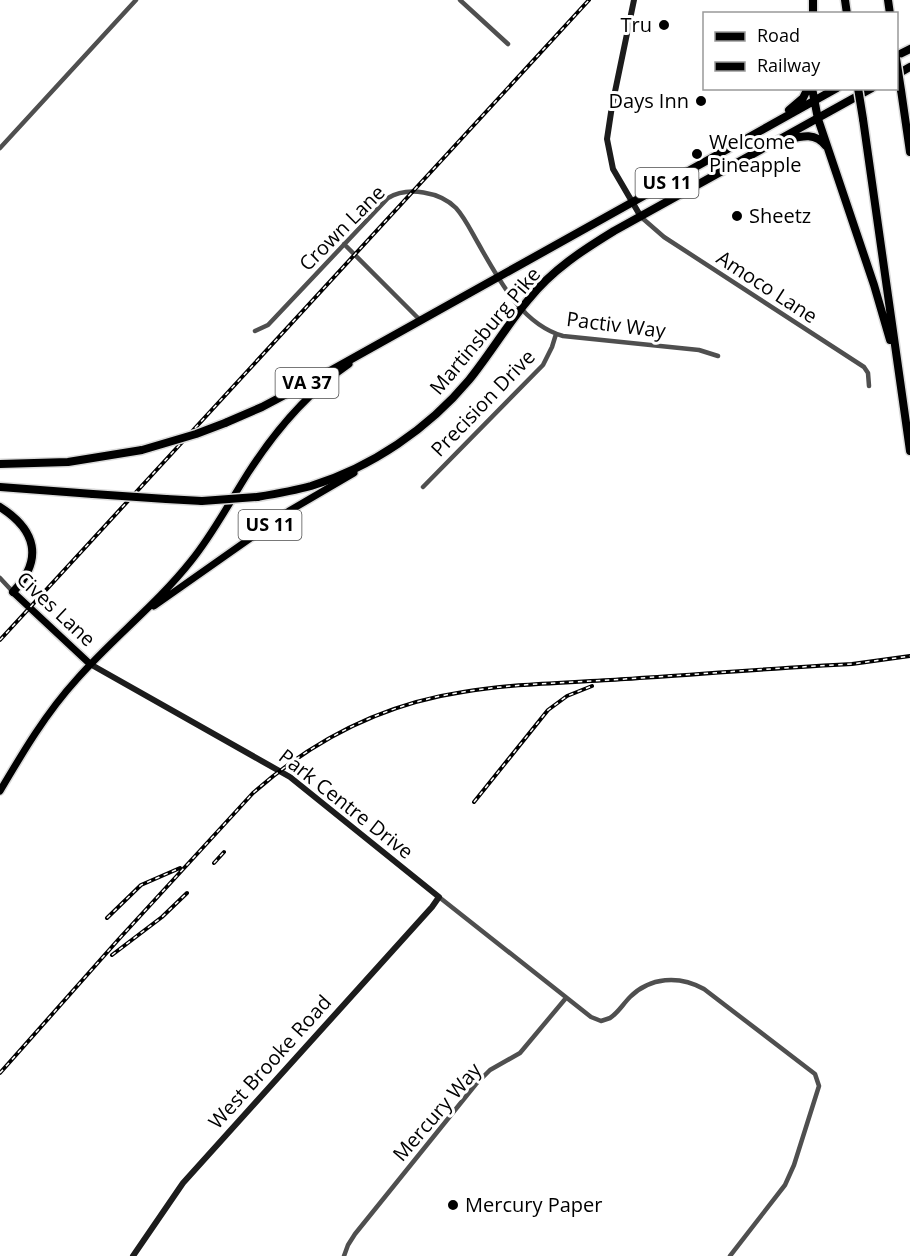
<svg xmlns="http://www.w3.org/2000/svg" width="910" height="1256" viewBox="0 0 910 1256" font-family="'Open Sans',sans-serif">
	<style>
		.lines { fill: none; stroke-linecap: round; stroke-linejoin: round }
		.primary-casing { stroke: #dbdbdb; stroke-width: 10 }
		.highway-casing { stroke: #dbdbdb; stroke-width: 11 }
		.street { stroke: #4f4f4f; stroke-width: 4.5 }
		.secondary { stroke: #1c1c1c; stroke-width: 6 }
		.primary { stroke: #000; stroke-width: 7 }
		.highway { stroke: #000; stroke-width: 8 }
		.rail-casing { stroke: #000; stroke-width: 4 }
		.rail { stroke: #fff; stroke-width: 1.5; stroke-dasharray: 4.5; stroke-linecap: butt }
		.highway-bridge-casing { stroke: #dbdbdb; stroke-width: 11; stroke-linecap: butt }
		.highway-bridge { stroke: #000; stroke-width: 8 }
		.poi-dot { fill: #000; stroke: #fff; stroke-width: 2 }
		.labels { text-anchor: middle; stroke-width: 6; stroke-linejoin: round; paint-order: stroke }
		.shield { fill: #fff; stroke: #4c4c4c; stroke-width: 1.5 }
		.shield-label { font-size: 18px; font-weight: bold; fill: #000 }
		.poi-label { font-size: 20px; fill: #000; stroke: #fff; text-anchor: start }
		.street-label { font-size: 20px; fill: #000; stroke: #fff }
	</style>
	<rect width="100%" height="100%" fill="#fff"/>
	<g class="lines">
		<!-- primary casing -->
		<g class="primary-casing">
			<path id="primary" d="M 13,592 L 90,664
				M 154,606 L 289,511 L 354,473
				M 0,791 C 23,752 46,713 77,679 C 113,638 157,604 191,561 C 213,534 229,503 248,473 C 275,431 308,392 349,364"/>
		</g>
		<!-- highway casing -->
		<g class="highway-casing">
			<path id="highway" d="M 845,0 L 847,14
				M 888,0 L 890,14
				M 813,14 L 813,0
				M 896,56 L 910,49
				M 896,75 L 910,67
				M 812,88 L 818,119 L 874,285 L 890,340
				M 901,90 L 910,152
				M 789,110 L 803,98 L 808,88
				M 863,119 L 910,451
				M 786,140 C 802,136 815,132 826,146
				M 225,423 L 262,407 L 330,371 L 837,88
				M 0,464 L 68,462 L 142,450
				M 0,487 L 93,494
				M 257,497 C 275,494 293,491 311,486 C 372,467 428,429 469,380 C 490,354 507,325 529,299 C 552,270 583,250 614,231 L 872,88
				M 166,499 L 202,501
				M 0,507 C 36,530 44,559 13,592"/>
		</g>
		<!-- street -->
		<path class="street" d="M 460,0 L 508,44
			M 0,148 L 136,0
			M 641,217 L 664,237 L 864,367 L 868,373 L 869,386
			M 344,244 L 420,320
			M 255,331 L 268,325 L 388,198 C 408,186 440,192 456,208 C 465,218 471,231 478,243 C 498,278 521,324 563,336 L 699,350 L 718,356
			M 423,487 L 543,365 L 552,347 L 556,334
			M 0,578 L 13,592
			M 439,897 L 591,1017 L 601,1021 L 610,1018 C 618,1013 623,1004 630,997 C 650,977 679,975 704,989 L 815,1074 L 819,1086 L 794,1165 L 785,1185 L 730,1256
			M 344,1256 L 348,1245 L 355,1234 L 476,1084 L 490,1070 L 520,1053 L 566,998"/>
		<!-- secondary -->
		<path class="secondary" d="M 634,0 L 612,106 L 607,139 L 613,169 L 641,217
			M 90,664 L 290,777 L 439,897 L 432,907 L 183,1183 L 133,1256"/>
		<!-- primary -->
		<use href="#primary" class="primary"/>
		<!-- highway -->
		<use href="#highway" class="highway"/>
		<!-- rail casing -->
		<g class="rail-casing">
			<path id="rail" d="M 0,640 L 589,0
				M 474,802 L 548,710 L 567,696 L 592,686
				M 214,863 L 224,852
				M 107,918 L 141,885 L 180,868
				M 112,955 L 162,917 L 187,893
				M 0,1073 L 118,940 L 253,793 C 313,740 383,704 463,692 C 516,683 571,683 625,679 C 701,674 776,668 852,664 L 910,656"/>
		</g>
		<!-- rail -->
		<use href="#rail" class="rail"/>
		<!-- highway-bridge casing -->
		<g class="highway-bridge-casing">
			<path id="highway-bridge" d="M 896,58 L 901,90
				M 858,88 L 863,119
				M 142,450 L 196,434 L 225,423
				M 93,494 L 166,499
				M 202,501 L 257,497"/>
		</g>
		<!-- highway-bridge -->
		<use href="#highway-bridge" class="highway-bridge"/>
	</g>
	<!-- markers -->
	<g class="poi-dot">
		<circle cx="664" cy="25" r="6"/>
		<circle cx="701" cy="101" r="6"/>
		<circle cx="697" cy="154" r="6"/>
		<circle cx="737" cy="216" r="6"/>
		<circle cx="453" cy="1205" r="6"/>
	</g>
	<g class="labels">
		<!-- shield labels -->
		<g class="shield">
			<rect x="635.5" y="168" width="63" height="30" rx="4.5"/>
			<rect x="275.5" y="368" width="63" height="30" rx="4.5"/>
			<rect x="238.5" y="510" width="63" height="30" rx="4.5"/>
		</g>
		<g class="shield-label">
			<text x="667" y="189">US 11</text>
			<text x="307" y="389">VA 37</text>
			<text x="270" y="531">US 11</text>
		</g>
		<!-- poi labels -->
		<g class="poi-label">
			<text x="652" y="32" text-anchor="end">Tru</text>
			<text x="689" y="108" text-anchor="end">Days Inn</text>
			<text x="709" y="149">Welcome<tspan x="709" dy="23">Pineapple</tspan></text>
			<text x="749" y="223">Sheetz</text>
			<text x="465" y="1212">Mercury Paper</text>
		</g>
		<!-- street labels -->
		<g class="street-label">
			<text transform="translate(342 228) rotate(-45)" y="7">Crown Lane</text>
			<text transform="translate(767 287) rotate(33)" y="7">Amoco Lane</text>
			<text transform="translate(616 325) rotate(7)" y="7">Pactiv Way</text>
			<text transform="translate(485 331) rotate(-50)" y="7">Martinsburg Pike</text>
			<text transform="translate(483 403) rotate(-46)" y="7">Precision Drive</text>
			<text transform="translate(56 609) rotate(43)" y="7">Cives Lane</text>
			<text transform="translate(346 804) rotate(38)" y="7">Park Centre Drive</text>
			<text transform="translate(270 1062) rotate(-48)" y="7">West Brooke Road</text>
			<text transform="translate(437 1112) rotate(-49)" y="7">Mercury Way</text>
		</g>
	</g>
	<!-- legend -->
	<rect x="703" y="12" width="195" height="78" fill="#ffffff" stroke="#999999" stroke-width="1.5"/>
	<rect x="715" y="32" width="30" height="9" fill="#000000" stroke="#999999" stroke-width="1.5"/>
	<text x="757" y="42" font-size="18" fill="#000000">Road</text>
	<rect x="715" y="62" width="30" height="9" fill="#000000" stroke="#999999" stroke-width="1.5"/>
	<text x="757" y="72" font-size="18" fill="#000000">Railway</text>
</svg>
